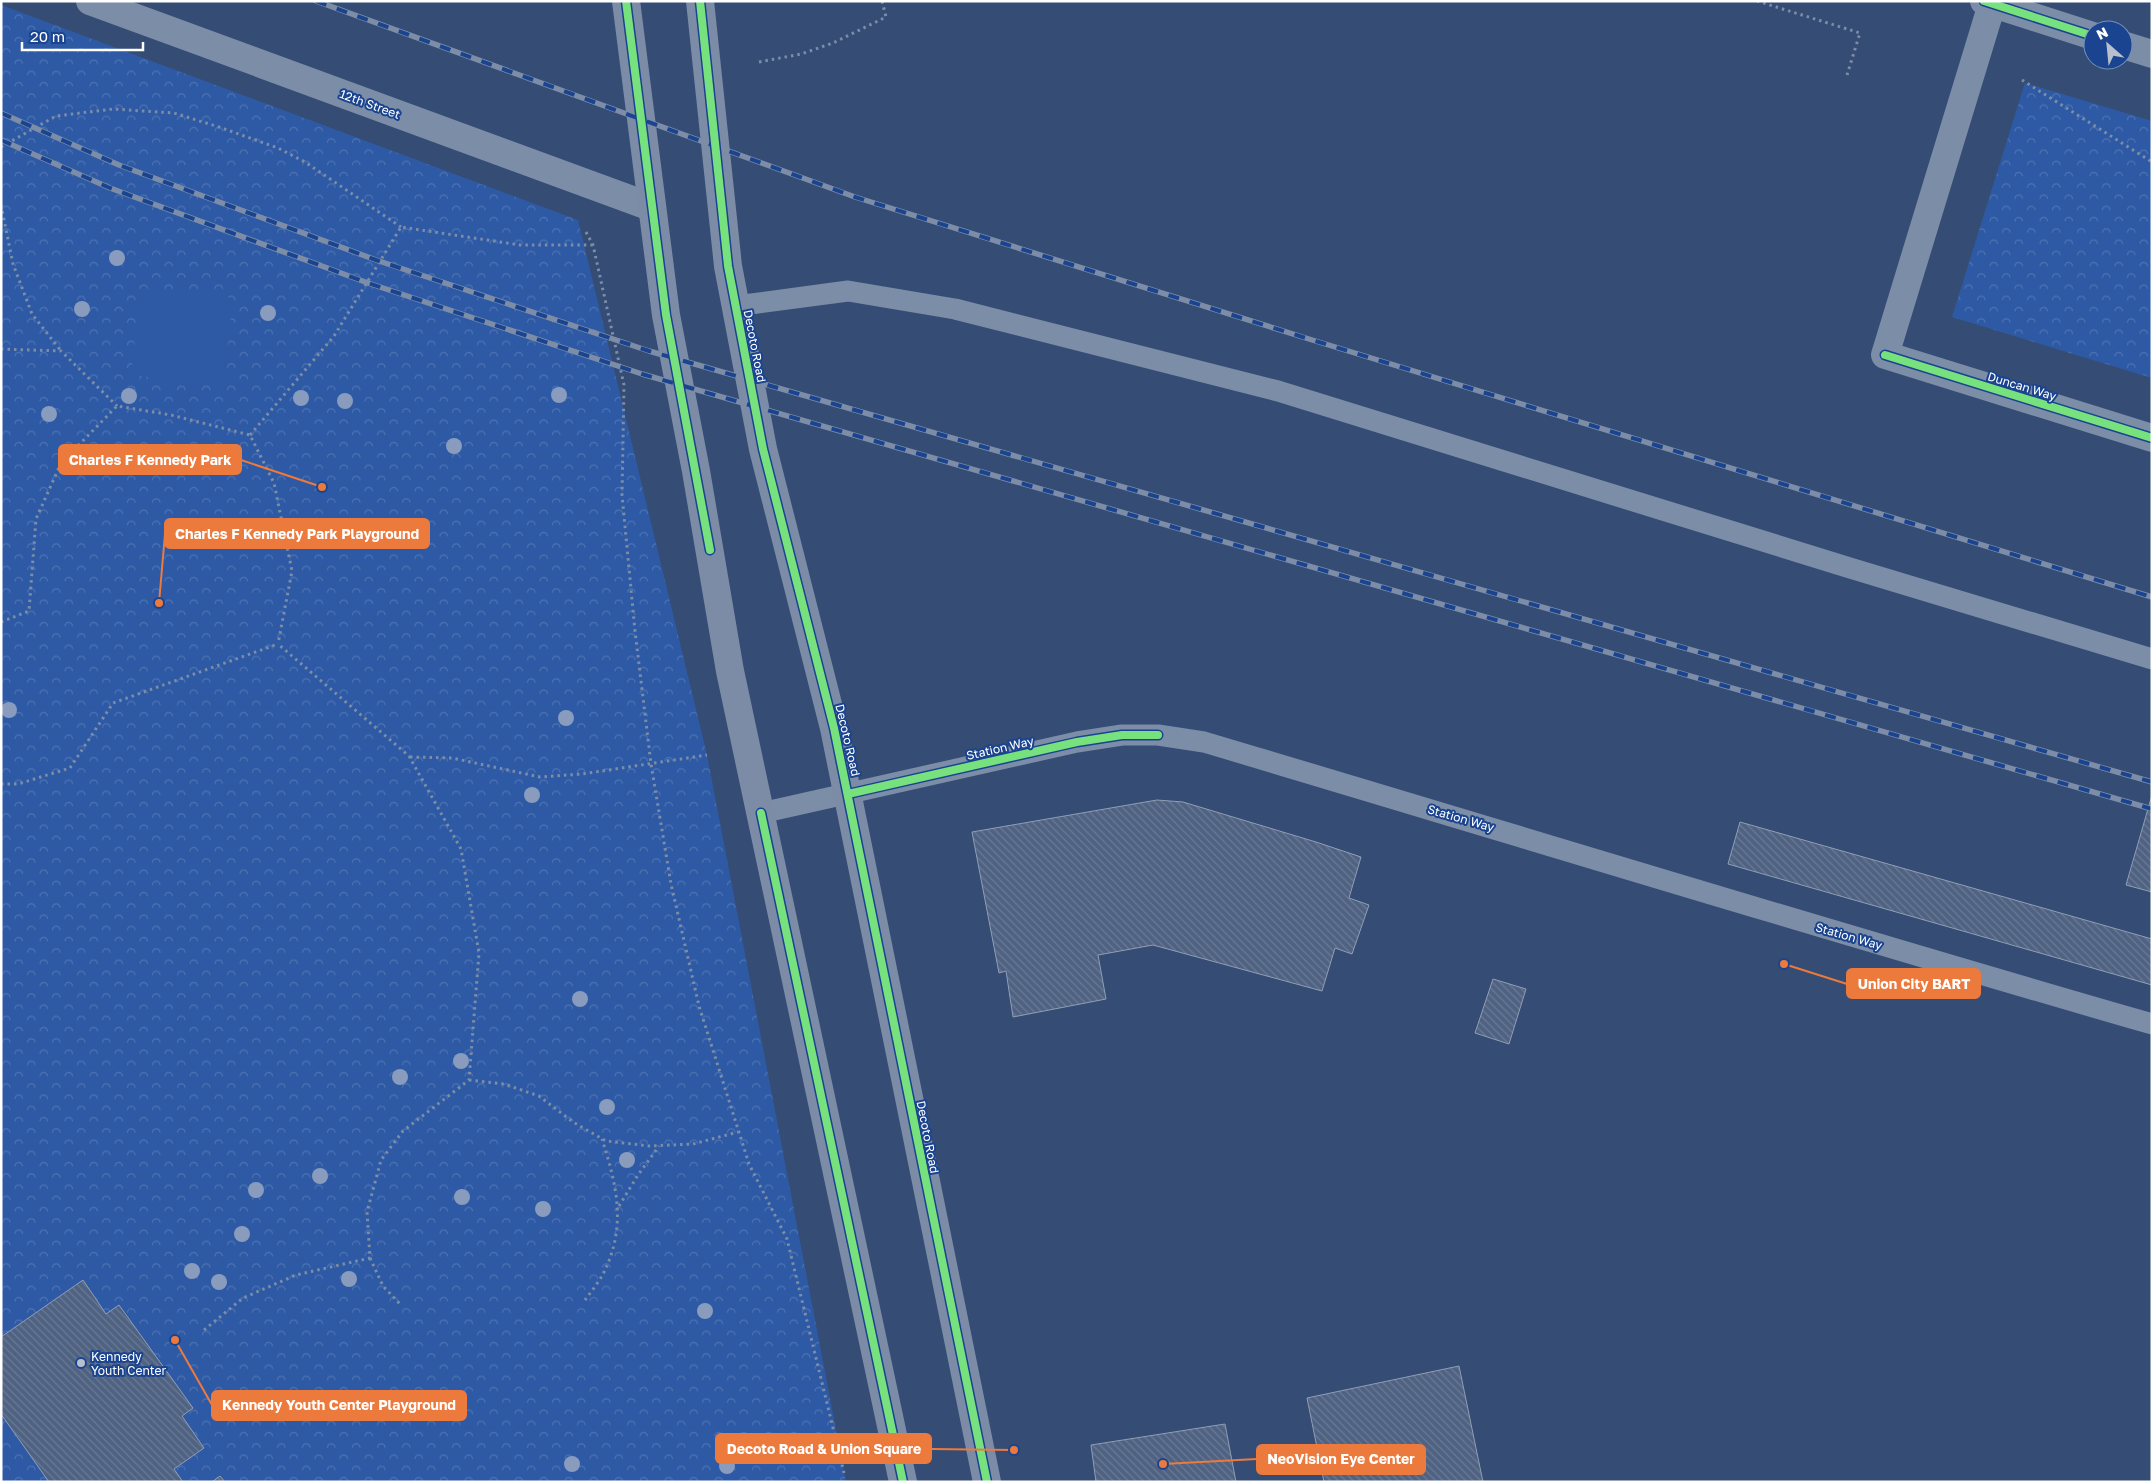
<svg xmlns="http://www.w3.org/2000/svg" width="2153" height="1483" font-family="'Golos Text',sans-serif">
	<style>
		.forest { fill: url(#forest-crowns) }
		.pitch { fill: #2e5aa5 }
		.building { fill: url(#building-back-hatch); stroke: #919eb5 }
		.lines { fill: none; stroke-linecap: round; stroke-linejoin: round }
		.path { stroke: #7c8da7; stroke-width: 3; stroke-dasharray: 2.5 4; stroke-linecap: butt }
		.service { stroke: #7c8da7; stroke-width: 21 }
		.minor { stroke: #7c8da7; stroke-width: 28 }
		.primary { stroke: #7c8ca7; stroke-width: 28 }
		.rail-casing { stroke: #7d8da7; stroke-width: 5.5 }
		.rail { stroke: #1a448f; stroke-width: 4; stroke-dasharray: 11; stroke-linecap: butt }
		.cycleway-casing { stroke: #1a448f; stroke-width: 11 }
		.cycleway { stroke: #77e17e; stroke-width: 8 }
		.tree { fill: #899cbe }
		.poi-dot { fill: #b8c0ce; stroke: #1a448f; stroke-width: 2 }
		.labels { text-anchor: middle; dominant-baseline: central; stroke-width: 4; stroke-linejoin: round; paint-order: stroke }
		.street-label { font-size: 12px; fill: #fff; stroke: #1a448f }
		.poi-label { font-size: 12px; fill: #fff; stroke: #1a448f; text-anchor: start }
		.leader { fill: none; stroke: #ed7a3d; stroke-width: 2 }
		.callout-dot { fill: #ed7a3d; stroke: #1a448f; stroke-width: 2 }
		.callout { fill: #ed7a3d; stroke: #ed7a3d; stroke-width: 2 }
		.callout-label { font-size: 14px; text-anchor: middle; font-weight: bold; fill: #fff }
	</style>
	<defs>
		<pattern id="forest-crowns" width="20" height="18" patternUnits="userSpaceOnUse" patternTransform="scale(1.25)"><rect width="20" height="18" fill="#2e5aa5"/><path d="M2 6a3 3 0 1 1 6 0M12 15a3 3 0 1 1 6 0" fill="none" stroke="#4d73b2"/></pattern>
		<pattern id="building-back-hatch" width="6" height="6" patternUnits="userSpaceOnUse" patternTransform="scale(1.25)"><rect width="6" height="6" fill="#4f6282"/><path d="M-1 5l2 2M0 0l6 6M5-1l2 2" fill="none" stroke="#697a95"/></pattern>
	</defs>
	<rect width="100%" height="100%" fill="#354c74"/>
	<path class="forest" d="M1 5 578 220 707 755 846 1482H1Z
		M2025 83 2152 121V378L1952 317Z"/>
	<path class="pitch" d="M141 288 233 298 223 385 131 375Z"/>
	<path class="building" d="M2152 795V892L2126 885Z
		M1157 800 1183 802 1316 842 1361 857 1349 898 1369 905 1352 954 1335 948 1322 991 1153 945 1098 955 1106 999 1013 1017 1006 971 999 973 972 832Z
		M1740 822 2152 939V985L1728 864Z
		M1493 979 1526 989 1509 1044 1475 1033Z
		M83 1280 106 1314 119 1305 193 1408 182 1416 204 1448 174 1469 183 1482H49L1 1414V1337Z
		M1459 1366 1483 1482H1324L1307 1398Z
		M1225 1424 1236 1482H1096L1091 1445Z
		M220 1476 225 1482H212Z"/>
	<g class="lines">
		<path class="path" d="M1757 1 1860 33 1847 75
			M759 62 801 54 833 43 886 17 882 1
			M2022 80 2152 162
			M1 147 56 116 113 109 174 113 219 127 278 148 305 162 401 227
			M1 205 13 264 32 314 61 351
			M586 232 593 245 624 385 622 495 635 631 651 764 671 884 699 1006 749 1164 787 1239 844 1473
			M1 349 61 351 117 406
			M250 435 334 336 401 227 520 245H593
			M1 622 29 611 36 519 61 463 117 406 171 415 250 435 274 483 292 571 278 644
			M410 757 452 758 540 777 582 774 707 755
			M1 784H18L70 768 113 703 278 644
			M469 1080 504 1084 539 1096 573 1122 606 1141 649 1146 693 1144 738 1132
			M619 1206 638 1175 659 1146
			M370 1258 383 1286 400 1304
			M585 1300C591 1292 598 1283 603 1274 627 1227 617 1186 602 1139
			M204 1330 243 1298 296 1275 370 1258 367 1212 381 1160 403 1131 469 1080 479 953 461 849 409 756 278 644"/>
		<path class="service" d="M736 306 848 291 955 309 1278 391 1850 568 2152 659
			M761 813 1077 742 1122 735H1158L1204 742C1520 836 1835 933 2152 1024"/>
		<path class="minor" d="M90 1 651 207
			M1984 1 2093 36
			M1993 1 1885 355 2152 438
			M2123 45 2152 54"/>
		<path class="primary" d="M626 1 666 315 696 471 730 671 903 1482
			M700 1 728 266 763 449 834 728 987 1482"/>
		<g class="rail-casing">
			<path id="rail" d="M316 1 855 197 1309 339 2152 597
				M1 113 119 165 376 260 649 351 2152 782
				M1 140 110 188 368 283 642 374 2152 809"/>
		</g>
		<use href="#rail" class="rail"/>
		<g class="cycleway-casing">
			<path id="cycleway" d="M626 1 666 315 710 550
				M700 1 728 266 763 449 834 728 987 1482
				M1984 1 2093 36
				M1885 355 2152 438
				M848 794 1077 742 1122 735H1158
				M761 813 903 1482"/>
		</g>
		<use href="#cycleway" class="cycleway"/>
	</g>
	<g class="tree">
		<circle cx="117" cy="258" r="8"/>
		<circle cx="82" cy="309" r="8"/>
		<circle cx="268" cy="313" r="8"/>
		<circle cx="559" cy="395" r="8"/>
		<circle cx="129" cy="396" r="8"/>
		<circle cx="301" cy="398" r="8"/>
		<circle cx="345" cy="401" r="8"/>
		<circle cx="49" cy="414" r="8"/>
		<circle cx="454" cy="446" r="8"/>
		<circle cx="9" cy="710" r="8"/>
		<circle cx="566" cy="718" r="8"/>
		<circle cx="532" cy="795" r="8"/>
		<circle cx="580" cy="999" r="8"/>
		<circle cx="461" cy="1061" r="8"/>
		<circle cx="400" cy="1077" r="8"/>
		<circle cx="607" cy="1107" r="8"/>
		<circle cx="627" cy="1160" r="8"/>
		<circle cx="320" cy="1176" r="8"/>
		<circle cx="256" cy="1190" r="8"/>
		<circle cx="462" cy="1197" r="8"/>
		<circle cx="543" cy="1209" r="8"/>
		<circle cx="242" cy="1234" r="8"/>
		<circle cx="192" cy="1271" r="8"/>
		<circle cx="349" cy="1279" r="8"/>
		<circle cx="219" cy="1282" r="8"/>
		<circle cx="705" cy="1311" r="8"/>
		<circle cx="572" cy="1464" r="8"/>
		<circle cx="727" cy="1466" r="8"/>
	</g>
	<circle class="poi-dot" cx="81" cy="1363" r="5"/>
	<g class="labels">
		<g class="street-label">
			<text transform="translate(370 104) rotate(20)">12th Street</text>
			<text transform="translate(755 346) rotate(79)">Decoto Road</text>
			<text transform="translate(2022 386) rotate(17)">Duncan Way</text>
			<text transform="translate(848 740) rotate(77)">Decoto Road</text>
			<text transform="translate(1000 748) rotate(-13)">Station Way</text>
			<text transform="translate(1461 818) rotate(16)">Station Way</text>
			<text transform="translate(1849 936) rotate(16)">Station Way</text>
			<text transform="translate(928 1137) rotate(79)">Decoto Road</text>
		</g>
		<g class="poi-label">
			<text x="91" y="1356">Kennedy<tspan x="91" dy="14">Youth Center</tspan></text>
		</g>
	</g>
	<path class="leader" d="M322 487L241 460M159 603L165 534M1784 964L1847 984M175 1340L212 1405M1014 1450L931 1449M1163 1464L1257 1459"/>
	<g class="callout-dot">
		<circle cx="322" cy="487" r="5"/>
		<circle cx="159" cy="603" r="5"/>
		<circle cx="1784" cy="964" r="5"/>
		<circle cx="175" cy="1340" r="5"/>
		<circle cx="1014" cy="1450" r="5"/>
		<circle cx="1163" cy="1464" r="5"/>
	</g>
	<g class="callout">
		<rect x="59" y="445" width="182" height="29" rx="5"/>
		<rect x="165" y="519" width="264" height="29" rx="5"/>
		<rect x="1847" y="969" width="133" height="29" rx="5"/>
		<rect x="212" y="1391" width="254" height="29" rx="5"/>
		<rect x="716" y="1434" width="215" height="29" rx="5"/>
		<rect x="1257" y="1445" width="168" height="29" rx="5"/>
	</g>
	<g class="callout-label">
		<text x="150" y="465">Charles F Kennedy Park</text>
		<text x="297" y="539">Charles F Kennedy Park Playground</text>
		<text x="1914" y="989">Union City BART</text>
		<text x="339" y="1410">Kennedy Youth Center Playground</text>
		<text x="824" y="1454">Decoto Road &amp; Union Square</text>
		<text x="1341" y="1464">NeoVision Eye Center</text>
	</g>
	<rect width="2153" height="1483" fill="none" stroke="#ffffff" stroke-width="5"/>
	<g transform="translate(2108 45) rotate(333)"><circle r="24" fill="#1a448f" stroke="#768fbc"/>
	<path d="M0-4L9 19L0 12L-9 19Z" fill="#b8c0ce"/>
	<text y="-8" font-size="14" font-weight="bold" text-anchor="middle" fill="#ffffff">N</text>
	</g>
	<path d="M22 42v8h121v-8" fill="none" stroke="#ffffff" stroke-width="2.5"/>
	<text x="30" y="42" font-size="15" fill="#ffffff" stroke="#1a448f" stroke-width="4" paint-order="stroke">20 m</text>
</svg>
